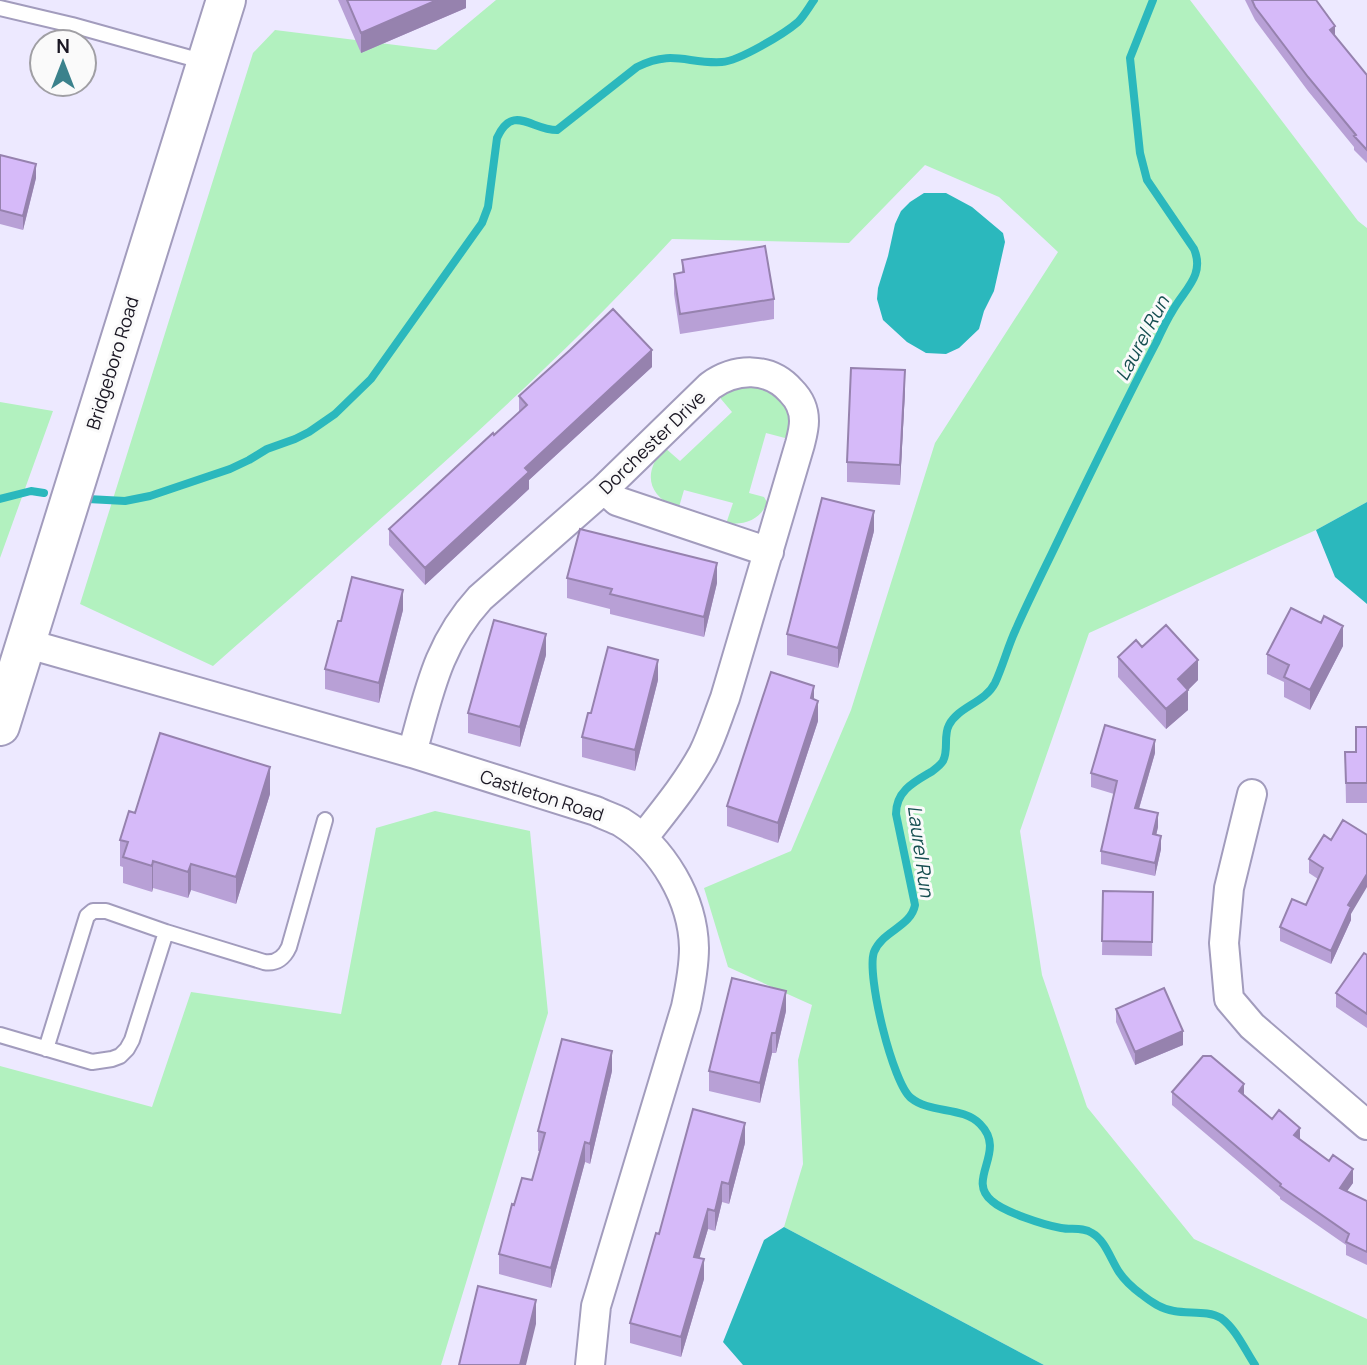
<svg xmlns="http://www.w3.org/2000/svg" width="1367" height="1365" font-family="Manrope,sans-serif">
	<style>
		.green { fill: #b2f1bf }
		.water { fill: #2bb8bd }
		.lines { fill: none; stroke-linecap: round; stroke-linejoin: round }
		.stream { stroke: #2bb8bd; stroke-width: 8 }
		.service-casing { stroke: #a29cbd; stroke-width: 18 }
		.minor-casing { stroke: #a29cbd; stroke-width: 32 }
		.primary-casing { stroke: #a29cbd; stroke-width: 42 }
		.service { stroke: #fff; stroke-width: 14 }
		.minor { stroke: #fff; stroke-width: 28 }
		.primary { stroke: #fff; stroke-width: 38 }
		.wall { fill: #b8a0d6 }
		.shaded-wall { fill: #9682ae }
		.building { fill: #d6baf9; stroke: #9682ae; stroke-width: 2 }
		.labels { text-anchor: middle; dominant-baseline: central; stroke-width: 6; stroke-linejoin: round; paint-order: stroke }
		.street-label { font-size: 18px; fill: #1a1723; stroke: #fafafa }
		.water-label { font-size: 19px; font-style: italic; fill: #154e50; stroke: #fafafa }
	</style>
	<rect width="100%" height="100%" fill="#ede9ff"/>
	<path class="green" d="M496 0H1190L1358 221 1367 228V502L1316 530 1089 633 1020 831 1042 975 1087 1107 1194 1239 1367 1319V1365H1044L784 1227 803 1164 798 1060 812 1005 728 967 704 888 791 851 851 710 935 443 1058 252 999 197 925 165 849 243 672 239C530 393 370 528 213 666L80 604 253 53 275 30 436 50Z
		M751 385C774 392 801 411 785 438L766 433 749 493 764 497 767 502C762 519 744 526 727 523V521L733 503 684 490 679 507 675 508C646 492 644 473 664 447L680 461 732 412 721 399V395L730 390Z
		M0 402 53 411 0 558Z
		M435 811 530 831 548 1013 441 1365H0V1066L152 1107 191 992 341 1014 376 828Z"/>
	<path class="water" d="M924 193H946L972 207 1003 233 1005 242 994 291 984 311 979 329 959 348 946 354 926 353 907 342 883 320 877 299 878 288 888 256 895 224 901 211 910 202Z
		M1367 502V604L1335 577 1316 530Z
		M784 1227 1044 1365H743L723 1342 764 1240Z"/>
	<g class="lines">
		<path class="stream" d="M1153 0 1130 58 1140 153 1147 180 1194 249C1205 275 1185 289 1173 310 1166 321 1161 332 1156 343 1124 404 1094 466 1064 528 1048 562 1031 595 1016 629 1008 646 1003 666 995 683 985 703 959 706 949 725 943 736 949 750 943 761 940 766 935 769 931 772 914 782 896 791 896 814L915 905C911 927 882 931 874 952 866 975 893 1084 911 1098 931 1114 962 1106 980 1124 1008 1152 965 1179 992 1201 1004 1212 1044 1225 1061 1228 1071 1230 1083 1227 1092 1233 1105 1240 1111 1260 1119 1272 1125 1281 1133 1288 1141 1294 1151 1302 1161 1309 1174 1311 1188 1314 1208 1310 1221 1318 1236 1329 1245 1350 1255 1365
			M0 499 31 491 44 493
			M88 499 125 501 150 496 230 469 249 460 267 449 295 439 309 432 335 414 371 379 482 223 488 207 497 138C513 103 531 130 557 130L637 67C673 49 687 64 722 62 739 61 784 34 798 22 804 16 809 7 814 0"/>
		<g class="service-casing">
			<path id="service" d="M0 8 72 25 205 62
				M0 1035 92 1062 112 1059 120 1056 127 1049 132 1040 166 932
				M46 1049 87 916 93 911H106L166 932 264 962C276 964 284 958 289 947L325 820"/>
		</g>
		<g class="minor-casing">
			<path id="minor" d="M604 489 617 501 769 552
				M25 643 412 753 596 811C604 815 613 818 621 822 663 848 693 899 694 948 694 968 690 988 686 1007L596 1306 590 1365
				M412 753C429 693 437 645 480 598L604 489 710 386C735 368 769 366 791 391 799 399 804 410 804 421 804 429 802 436 800 444L725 698C718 716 712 736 703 754 686 785 664 811 643 838
				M1252 794 1229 888 1224 943 1229 999 1252 1026 1367 1125"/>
		</g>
		<g class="primary-casing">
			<path id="primary" d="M0 726 226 0"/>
		</g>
		<use href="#service" class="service"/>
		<use href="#minor" class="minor"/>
		<use href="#primary" class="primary"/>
	</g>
	<path class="wall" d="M338 0H466V8L361 53Z
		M1245 0H1316L1335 37 1367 75V163L1354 150V147L1308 91 1255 20Z
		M0 155 36 178 23 230 0 224Z
		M682 260 774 299V319L680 334 674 294V274L682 273Z
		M652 367 529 480V489L425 585 389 545V529L519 413V396Z
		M905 391 900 485 847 482V462Z
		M874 531 838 668 787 655V634Z
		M567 578 717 583 704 637 610 614V609L567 598Z
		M403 610 379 703 325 689V669L341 621Z
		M1343 646 1310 710 1284 697V682L1267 674V654Z
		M1142 647 1198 680 1188 690V710L1166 729 1118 677V657Z
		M546 655 520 747 468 733V713Z
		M658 680 635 771 582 757V737Z
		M814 699 818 721 778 843 727 826V806Z
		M1367 727V803H1346L1345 752H1356Z
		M1155 753 1139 809 1158 827 1156 835 1161 849 1155 876 1101 864V851L1114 794 1091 787V773Z
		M270 794 236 904 191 890 188 898 153 888 152 892 123 883V867L120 866V840L135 813Z
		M1324 835 1351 914V920L1331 964 1280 941V927L1306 905 1318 879 1309 873V859Z
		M1103 891 1153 892 1152 956 1102 955Z
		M1367 955V1028L1336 1007V993Z
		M1116 1009 1183 1045 1135 1065 1116 1022Z
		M786 1011 776 1053H772L760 1103 709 1091V1071Z
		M612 1071 590 1164 585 1162 551 1288 499 1274V1254L514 1205 532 1180 540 1151H538V1131Z
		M1172 1092 1244 1096 1272 1119 1300 1139 1353 1183 1347 1191 1367 1201V1265L1346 1255V1245L1280 1199V1197L1172 1105Z
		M745 1143 729 1204 722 1202 715 1231 708 1229 699 1258 704 1279 681 1357 630 1343V1323L659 1234Z"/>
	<path class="shaded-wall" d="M437 0H466V8L361 53V33Z
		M1335 26V40L1330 30Z
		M36 164V178L23 230V216Z
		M652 350V367L529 480V489L425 585V568L525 468Z
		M905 370V391L900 485V465Z
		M874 511V531L838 668V648Z
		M717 563V583L704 637V617Z
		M403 590V610L379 703V683Z
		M1343 626V646L1310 710V690Z
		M546 634V655L520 747V727Z
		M658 660V680L635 771V750Z
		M1198 660V680L1188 690V710L1166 729V709L1178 679Z
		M814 686V706L811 698Z
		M818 701V721L778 843V823Z
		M1155 740V753L1135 822V808Z
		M270 767V794L236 904V877Z
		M1158 813V827L1153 848V834Z
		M1161 836V849L1155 876V863Z
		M153 861V888L152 892V866Z
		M191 864V890L188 898V872Z
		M1367 874V887L1351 914V920L1331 964V951L1348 905Z
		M786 991V1011L776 1053V1033Z
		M1183 1031V1045L1135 1065V1052Z
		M772 1033V1053L760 1103V1083Z
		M612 1051V1071L590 1164V1144Z
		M1244 1084V1097L1239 1091Z
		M745 1123V1143L729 1204V1184Z
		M1300 1128V1141L1294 1135Z
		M585 1142V1162L551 1288V1268Z
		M1353 1169V1183L1340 1201V1188Z
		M722 1182V1202L715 1231V1211Z
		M708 1209V1229L694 1277V1257Z
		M704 1259V1279L681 1357V1337Z
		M536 1300V1324L526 1365H520Z"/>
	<path class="building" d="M347 0H437L361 33Z
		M1252 0H1316L1335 26 1330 30 1367 75V150L1354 136 1356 135 1308 77 1255 7Z
		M0 155 36 164 23 216 0 210Z
		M765 246 774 299 680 314 674 274 684 272 682 260Z
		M613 309 652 350 525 468 529 472 425 568 389 529 493 433 494 435 527 405 519 396 570 350Z
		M851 368 905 370 900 465 847 462Z
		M822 498 874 511 838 648 787 634Z
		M580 529 717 563 704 617 610 594 612 589 567 578Z
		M352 577 403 590 379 683 325 669 338 621H341Z
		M1291 608 1321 623 1324 616 1343 626 1310 690 1284 677 1289 665 1267 654Z
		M494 620 546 634 520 727 468 713Z
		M1166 625 1198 660 1178 679 1188 690 1166 709 1118 657 1136 640 1142 647Z
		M608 647 658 660 635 750 582 737 588 713H591Z
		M771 672 814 686 811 698 818 701 778 823 727 806Z
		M1105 725 1155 740 1135 808 1158 813 1153 834 1161 836 1155 863 1101 851 1117 781 1091 773Z
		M1356 727H1367V783H1346L1345 752H1356Z
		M160 733 270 767 236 877 191 864 188 872 153 861 152 866 123 857 128 842 120 840 129 811 135 813Z
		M1343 820 1367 835V874L1348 905 1351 907 1331 951 1280 927 1292 899 1306 905 1323 868 1309 859 1324 835 1331 840Z
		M1103 891 1153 892 1152 942 1102 941Z
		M1364 953 1367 955V1014L1336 993Z
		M732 978 786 991 776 1033H772L760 1083 709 1071Z
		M1164 988 1183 1031 1135 1052 1116 1009Z
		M562 1039 612 1051 590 1144 585 1142 551 1268 499 1254 512 1204 514 1205 522 1178 532 1180 545 1133 538 1131Z
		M1203 1056H1211L1244 1084 1239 1091 1272 1119 1279 1110 1300 1128 1294 1135 1329 1161 1333 1155 1353 1169 1340 1188 1367 1201V1252L1346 1242 1349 1234 1280 1186 1281 1184 1172 1092Z
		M693 1109 745 1123 729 1184 722 1182 715 1211 708 1209 694 1257 704 1259 681 1337 630 1323 656 1233 659 1234Z
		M478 1286 536 1300 520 1365H459Z"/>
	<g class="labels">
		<g class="street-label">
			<text transform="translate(112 363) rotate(-73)">Bridgeboro Road</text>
			<text transform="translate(652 442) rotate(-44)">Dorchester Drive</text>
			<text transform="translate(542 795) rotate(18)">Castleton Road</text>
		</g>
		<g class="water-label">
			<text transform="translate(1142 338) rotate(-62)">Laurel Run</text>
			<text transform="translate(921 851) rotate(82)">Laurel Run</text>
		</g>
	</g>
	<g transform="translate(63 63)"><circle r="33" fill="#fafafa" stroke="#a09fa4" stroke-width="2"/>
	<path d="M0-5L12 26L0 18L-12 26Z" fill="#3b828c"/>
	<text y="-10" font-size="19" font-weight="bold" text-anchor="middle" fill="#1a1723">N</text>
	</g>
</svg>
